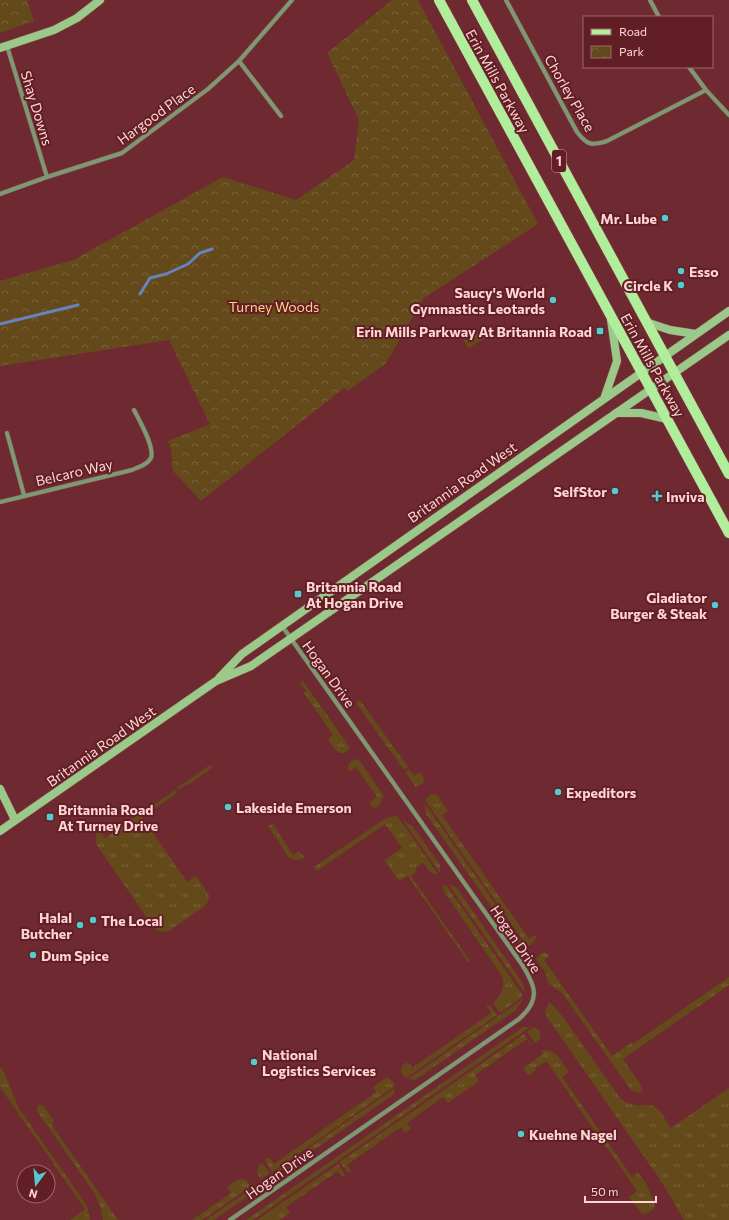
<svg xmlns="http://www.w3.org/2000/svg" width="729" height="1220" font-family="Commissioner,sans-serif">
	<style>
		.grass { fill: url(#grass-tufts) }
		.park { fill: url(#park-crowns) }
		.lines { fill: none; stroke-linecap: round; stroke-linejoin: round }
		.stream { stroke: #6683be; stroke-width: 3 }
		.street-casing { stroke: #88494e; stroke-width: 5 }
		.secondary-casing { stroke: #88494e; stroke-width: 9 }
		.primary-casing { stroke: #88494e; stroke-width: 11 }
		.street { stroke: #7c9972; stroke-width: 4 }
		.secondary { stroke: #9ac98a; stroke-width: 8 }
		.primary { stroke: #b1ee9c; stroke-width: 10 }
		.poi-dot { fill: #52ccd0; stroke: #611f25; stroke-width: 1.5 }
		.labels { text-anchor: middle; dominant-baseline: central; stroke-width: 4; stroke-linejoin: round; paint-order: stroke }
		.shield { fill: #611f25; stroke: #d09ea0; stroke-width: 1 }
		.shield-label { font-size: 13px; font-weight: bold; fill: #ffd4d4 }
		.street-label { font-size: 14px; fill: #ffd4d4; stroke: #611f25 }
		.poi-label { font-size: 14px; font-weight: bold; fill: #ffd4d4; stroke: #611f25; text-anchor: start }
		.park-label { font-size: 14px; fill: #ffd086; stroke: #611f25 }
	</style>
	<defs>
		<pattern id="grass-tufts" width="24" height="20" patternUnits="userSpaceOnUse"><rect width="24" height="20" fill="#64491b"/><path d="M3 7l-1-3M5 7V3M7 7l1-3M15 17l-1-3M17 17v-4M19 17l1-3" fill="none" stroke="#7b623b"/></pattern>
		<pattern id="park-crowns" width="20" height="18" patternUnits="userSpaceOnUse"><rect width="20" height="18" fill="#64491b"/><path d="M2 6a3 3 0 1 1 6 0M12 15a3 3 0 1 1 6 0" fill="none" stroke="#7b623b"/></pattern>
	</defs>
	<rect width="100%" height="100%" fill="#6e2a30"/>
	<path class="grass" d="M303 681 350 748C340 761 333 747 328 739L333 735 304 693 306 691 300 683Z
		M360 700 408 767 404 770 356 703Z
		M358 759 384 796 379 805 374 809 369 803 377 797 356 767 350 771 348 769C348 762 352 760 358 759Z
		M210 765 212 768 188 785 187 784 178 790 177 788Z
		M409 769 414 776 420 772 424 779 423 783 416 787 405 772Z
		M175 790 177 793 147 814 145 811Z
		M432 794 437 795 448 811 442 815 529 939 535 935 536 937C535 942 532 944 527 946L425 800Z
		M425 804 524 945 515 940 426 814Z
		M143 812 145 815 142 817 187 882 196 876 207 892 209 896 207 903 204 907 167 932 158 931 154 928 96 844V834L100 831 105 838Z
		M396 816 398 817 438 874C430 876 428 868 423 863L415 868 417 871 411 876 470 961 468 962 408 876 399 881 385 860 402 848 385 824 317 871 314 867 383 820 390 817Z
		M402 819 414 828 440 865V873Z
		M273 824 293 855 299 851 305 858 296 860 289 858 268 826Z
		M446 885 522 994 521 998 500 1013 494 1004V1002C502 995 505 986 502 976L443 890V887Z
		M449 885 456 887 522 982 524 986 525 993Z
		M542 953H547L549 956 544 960 612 1056 632 1042 633 1044 729 977V985L623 1059 642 1087V1091L638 1093 630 1089 628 1086 563 994 549 984 545 972 536 959Z
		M523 999 516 1010 418 1078 415 1080 408 1079Z
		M549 1002 551 1003 563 1017 620 1098C627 1104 634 1106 644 1105 647 1105 650 1105 653 1106 661 1109 666 1122 671 1128L729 1088V1220H684L663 1184 547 1017 545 1012Z
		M489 1005 491 1007 497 1015 406 1078 401 1072 402 1066 408 1062 412 1068 491 1013 487 1006Z
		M523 1027H530L253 1220H246Z
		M534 1027 539 1030 541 1035 539 1040 535 1043 527 1032Z
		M524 1034 532 1045H531L527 1039 475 1075 479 1081 448 1103 443 1097 407 1123 411 1129 405 1133 401 1127 347 1165 351 1171 348 1173 340 1162Z
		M544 1050C557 1049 562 1063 569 1072L562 1077 632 1177 638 1172 647 1185 655 1205 654 1209 648 1213 642 1214 629 1197 637 1191 554 1072 547 1061 535 1068 536 1070 528 1076 523 1068 543 1054 542 1051Z
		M0 1066 6 1076 18 1107 83 1200 87 1207 90 1220H70L85 1209 0 1087Z
		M388 1078 393 1081 395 1086 272 1172 265 1160 269 1157 274 1164 376 1092 373 1087 384 1079Z
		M395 1088 393 1095 271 1180 267 1181 263 1180Z
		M39 1105H42L44 1107 54 1121 51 1124 118 1220H103L101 1208 95 1194 37 1111V1109Z
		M261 1163 263 1164 270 1173 261 1179C256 1174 256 1169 261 1163Z
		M338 1164 345 1175 342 1177 338 1171 286 1207 290 1213 280 1220H257Z
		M240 1179C245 1179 249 1181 250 1187L202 1220H192L231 1193 227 1187 234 1182Z
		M251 1189 249 1194 247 1197 214 1220H206Z"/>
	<path class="park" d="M0 0H27L34 21 0 33Z
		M392 0H418L538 224 424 298 386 363 348 391 344 388 201 501 173 471 171 450 168 441 210 424 169 340 0 366V281L73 260 223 177 296 200 354 160 359 120 327 53Z
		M479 331 484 334 485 337 483 339 469 348 463 340Z"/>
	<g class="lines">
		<path class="stream" d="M140 294 150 278 166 274 188 264 200 253 212 249
			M0 324 78 305"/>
		<g class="street-casing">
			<path id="street" d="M506 0 577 132C587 145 591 146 607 141L706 90
				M650 0 659 17
				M7 46 47 177
				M239 61 281 116
				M689 67 706 90 729 115
				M0 194 47 177 122 153 208 89 239 61 292 0
				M7 433 24 495
				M0 502 132 470C139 467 147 465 151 458 155 447 139 420 134 410
				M230 1220 519 1019C542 999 535 985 521 963L282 626"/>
		</g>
		<g class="secondary-casing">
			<path id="secondary" d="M0 48 54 30 77 18 100 0
				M646 322 670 330 696 334
				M604 399 617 361 611 320
				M616 413H641L667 419
				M219 678 242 654 729 311
				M0 789 15 820
				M0 831 216 681 251 666 729 335"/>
		</g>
		<g class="primary-casing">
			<path id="primary" d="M439 0 729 533
				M472 0 729 474"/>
		</g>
		<use href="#street" class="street"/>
		<use href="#secondary" class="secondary"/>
		<use href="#primary" class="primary"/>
	</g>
	<g class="poi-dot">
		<circle cx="665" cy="218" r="4"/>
		<circle cx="681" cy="271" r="4"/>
		<circle cx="681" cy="285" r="4"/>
		<circle cx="553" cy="300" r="4"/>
		<rect x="596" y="327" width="8" height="8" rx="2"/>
		<circle cx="615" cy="491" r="4"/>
		<path d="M655 490h4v4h4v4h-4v4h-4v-4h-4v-4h4z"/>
		<rect x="294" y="590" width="8" height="8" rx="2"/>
		<circle cx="715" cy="605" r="4"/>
		<circle cx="558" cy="792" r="4"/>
		<circle cx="228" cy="807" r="4"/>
		<rect x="46" y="813" width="8" height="8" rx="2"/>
		<circle cx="93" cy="920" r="4"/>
		<circle cx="80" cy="925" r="4"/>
		<circle cx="33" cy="955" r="4"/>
		<circle cx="254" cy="1062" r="4"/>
		<circle cx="521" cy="1134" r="4"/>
	</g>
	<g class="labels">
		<rect class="shield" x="552" y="150" width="14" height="22" rx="3"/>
		<g class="shield-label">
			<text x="559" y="161">1</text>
		</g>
		<g class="street-label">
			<text transform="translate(498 81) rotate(61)">Erin Mills Parkway</text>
			<text transform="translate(570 93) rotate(60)">Chorley Place</text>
			<text transform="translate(37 108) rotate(73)">Shay Downs</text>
			<text transform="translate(156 114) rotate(-36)">Hargood Place</text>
			<text transform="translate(653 365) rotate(61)">Erin Mills Parkway</text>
			<text transform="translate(74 472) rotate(-13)">Belcaro Way</text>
			<text transform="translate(462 482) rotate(-35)">Britannia Road West</text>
			<text transform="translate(329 674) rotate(54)">Hogan Drive</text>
			<text transform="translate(101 746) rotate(-35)">Britannia Road West</text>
			<text transform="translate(516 939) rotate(56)">Hogan Drive</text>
			<text transform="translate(279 1173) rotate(-35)">Hogan Drive</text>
		</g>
		<g class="poi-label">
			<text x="657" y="218" text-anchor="end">Mr. Lube</text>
			<text x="689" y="271">Esso</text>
			<text x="673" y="285" text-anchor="end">Circle K</text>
			<text x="545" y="292" text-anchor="end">Saucy's World<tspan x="545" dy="16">Gymnastics Leotards</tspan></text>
			<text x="592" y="331" text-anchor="end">Erin Mills Parkway At Britannia Road</text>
			<text x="607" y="491" text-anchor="end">SelfStor</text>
			<text x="666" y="496">Inviva</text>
			<text x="306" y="586">Britannia Road<tspan x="306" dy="16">At Hogan Drive</tspan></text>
			<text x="707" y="597" text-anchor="end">Gladiator<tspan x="707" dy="16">Burger &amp; Steak</tspan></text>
			<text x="566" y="792">Expeditors</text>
			<text x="236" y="807">Lakeside Emerson</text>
			<text x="58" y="809">Britannia Road<tspan x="58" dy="16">At Turney Drive</tspan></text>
			<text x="72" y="917" text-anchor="end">Halal<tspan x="72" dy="16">Butcher</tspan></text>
			<text x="101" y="920">The Local</text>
			<text x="41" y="955">Dum Spice</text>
			<text x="262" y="1054">National<tspan x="262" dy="16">Logistics Services</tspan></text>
			<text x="529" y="1134">Kuehne Nagel</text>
		</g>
		<g class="park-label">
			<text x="274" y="306">Turney Woods</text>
		</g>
	</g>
	<rect x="583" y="16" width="130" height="52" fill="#611f25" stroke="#a0676b"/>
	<rect x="591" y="29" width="20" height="6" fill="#b1ee9c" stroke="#a0676b"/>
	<text x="619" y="36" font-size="12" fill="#ffd4d4">Road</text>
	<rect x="591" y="46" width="20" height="12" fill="url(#park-crowns)" stroke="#a0676b"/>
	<text x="619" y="56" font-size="12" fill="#ffd4d4">Park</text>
	<g transform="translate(36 1184) rotate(196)"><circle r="19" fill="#611f25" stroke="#a0676b"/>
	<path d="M0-3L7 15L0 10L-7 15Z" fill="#52ccd0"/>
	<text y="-6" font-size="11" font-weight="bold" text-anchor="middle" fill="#ffd4d4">N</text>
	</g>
	<path d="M585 1196v6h71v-6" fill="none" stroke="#ffd4d4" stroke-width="2"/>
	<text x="591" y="1196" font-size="12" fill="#ffd4d4" stroke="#611f25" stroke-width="3" paint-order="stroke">50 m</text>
</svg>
